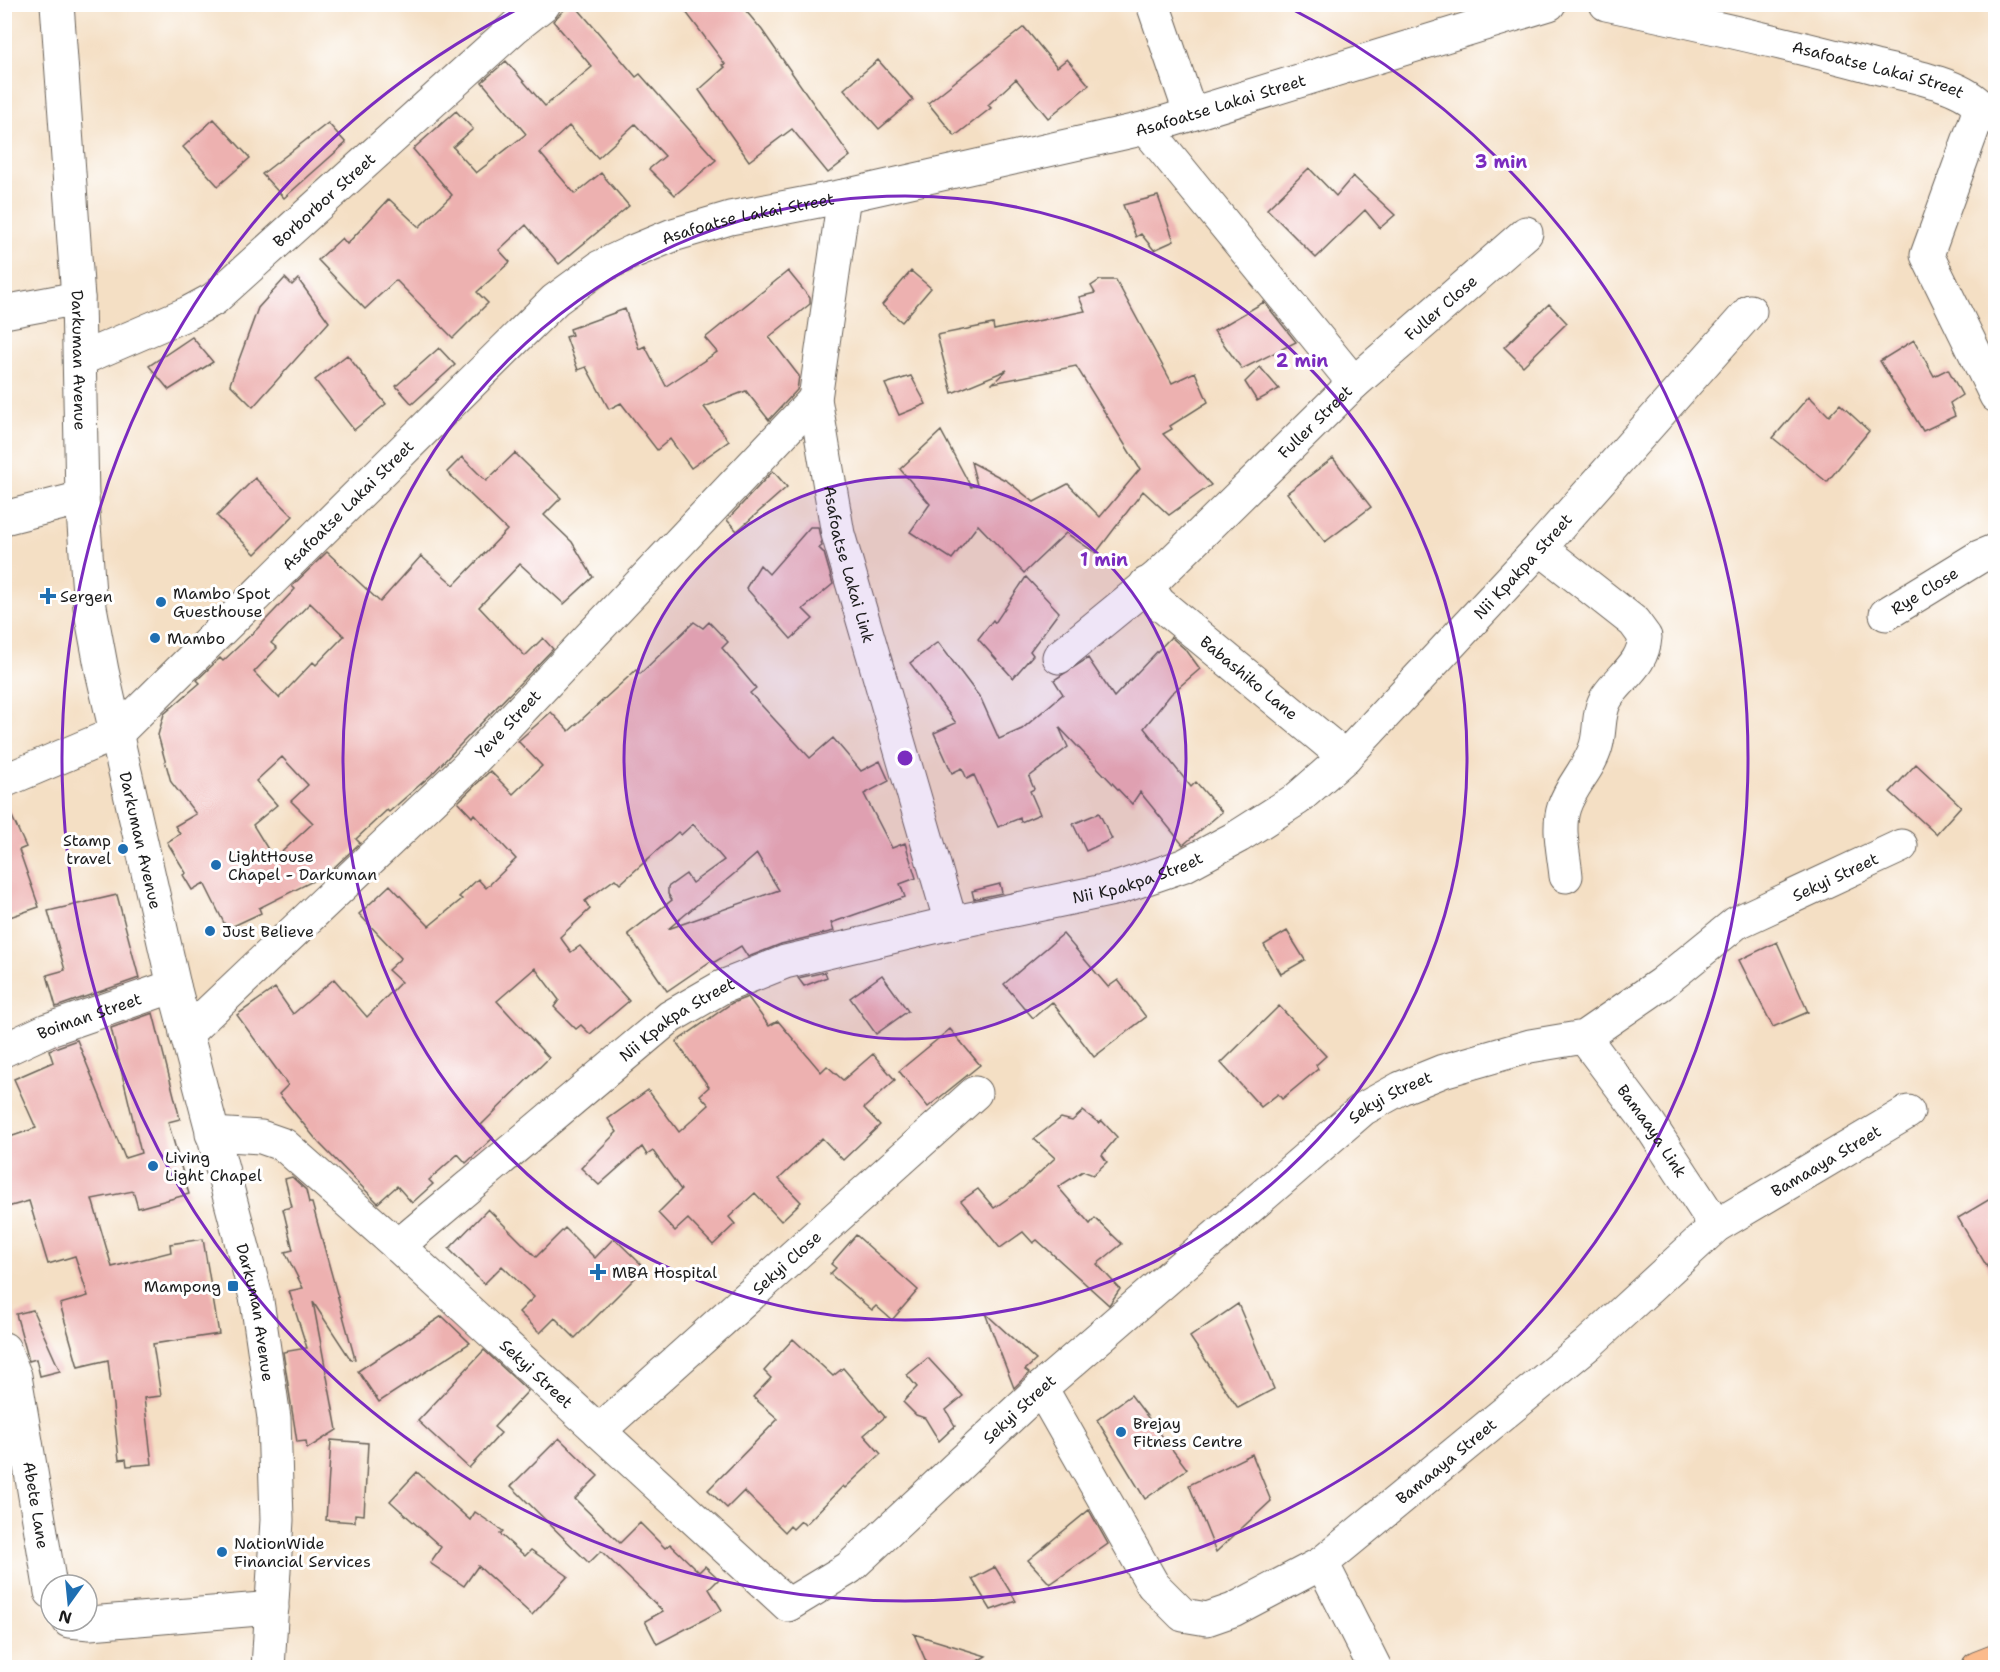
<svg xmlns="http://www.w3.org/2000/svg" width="2000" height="1672" font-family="'Shantell Sans',sans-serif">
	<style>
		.building { fill: #edb1b0; fill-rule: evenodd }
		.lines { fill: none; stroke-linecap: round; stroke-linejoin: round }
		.minor-casing { stroke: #686057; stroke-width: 35 }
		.highway-casing { stroke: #686057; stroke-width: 35 }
		.minor { stroke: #fff; stroke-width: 33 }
		.highway { stroke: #fbbb8c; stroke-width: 33 }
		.ring { fill: none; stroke: #7b2cbf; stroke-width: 3 }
		.poi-dot { fill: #1f6fb2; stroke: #fff; stroke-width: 2 }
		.labels { text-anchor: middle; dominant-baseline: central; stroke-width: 6; stroke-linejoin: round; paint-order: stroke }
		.street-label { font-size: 16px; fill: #1c1c1c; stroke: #fff }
		.poi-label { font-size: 16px; fill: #1c1c1c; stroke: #fff; text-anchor: start }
		.centre { fill: #7b2cbf; stroke: #fff; stroke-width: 3 }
		.ring-label { font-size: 18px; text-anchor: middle; font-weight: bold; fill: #7b2cbf; stroke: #fff; stroke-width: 6; stroke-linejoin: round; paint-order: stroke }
	</style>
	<rect width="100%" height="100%" fill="#fff"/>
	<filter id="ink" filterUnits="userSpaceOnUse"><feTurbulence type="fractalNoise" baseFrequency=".0167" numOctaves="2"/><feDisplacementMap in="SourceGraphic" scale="12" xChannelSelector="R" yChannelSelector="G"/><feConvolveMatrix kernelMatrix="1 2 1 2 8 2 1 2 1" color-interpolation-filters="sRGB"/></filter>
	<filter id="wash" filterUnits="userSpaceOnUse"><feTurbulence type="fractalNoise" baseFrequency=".008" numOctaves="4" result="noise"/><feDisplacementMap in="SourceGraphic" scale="24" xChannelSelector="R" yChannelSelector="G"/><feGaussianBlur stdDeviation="1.35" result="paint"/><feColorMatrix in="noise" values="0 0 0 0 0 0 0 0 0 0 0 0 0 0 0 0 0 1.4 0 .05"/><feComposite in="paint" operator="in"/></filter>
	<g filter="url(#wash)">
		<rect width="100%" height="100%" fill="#f4dfc4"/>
		<g id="blocks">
			<path class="building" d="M570 4H574L636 77 640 74 716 160 675 195 649 169 665 156 635 124 598 158 569 126 540 153 575 194 601 173 629 206 559 264 526 225 499 250 510 262 477 292 488 303 453 338 396 280 365 309 318 260 342 238 347 244 389 199 419 227 452 195 413 149 456 111 473 129 453 147 476 173 526 134 482 82 506 61 545 106 592 67 553 21Z
				M680 4H740L762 30 850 156 828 173 792 129 749 161 699 90 725 67 722 65 725 64Z
				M1024 27 1057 67 1067 59 1089 85 1048 118 1016 79 988 105 991 108 955 136 928 103Z
				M878 60 913 100 879 129 844 89Z
				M214 119 250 158 218 186 183 147Z
				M328 123 346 143 284 198 262 174Z
				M1309 168 1336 196 1353 176 1395 215 1380 228 1365 210 1316 258 1267 209Z
				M1158 196 1174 241 1154 250 1141 234 1136 237 1123 205Z
				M788 271 810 298V304L769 337 799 376 797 390 769 420 746 391 704 407 729 441 691 468 670 439 657 450 621 403 609 409 586 367 578 370 566 337 572 335 570 329 625 309 639 349 645 346 666 386 717 352 705 338Z
				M911 271 931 288 902 322 882 305Z
				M285 278 292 285 298 279 329 322 253 407 230 384 258 308Z
				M1100 280H1116L1172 383 1195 372 1208 402 1170 426 1172 429 1163 434 1211 485 1169 515 1143 491 1096 553 1066 533 1024 573 978 525 952 559 910 532 930 504 900 469 941 431 971 487 977 485 971 462 1007 481 1034 502 1068 484 1100 517 1140 469 1076 366 993 383 1007 370 952 393 937 335 993 324 994 330 1085 311 1079 297 1095 293 1091 286Z
				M1264 302 1296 342 1242 369 1214 331Z
				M1549 304 1567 323 1523 366 1504 347Z
				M192 337 213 362 169 390 149 366Z
				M1914 340 1934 376 1948 369 1962 395 1950 403 1955 416 1923 431 1880 361Z
				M439 348 455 365 412 404 396 386Z
				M347 355 386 404 354 430 315 380Z
				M1260 367 1279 389 1257 401 1245 382Z
				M911 376 926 404 899 415 885 384Z
				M1809 396 1829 416 1840 404 1869 431 1827 482 1773 438Z
				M515 453 561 498 544 515 572 542 593 577 564 604 520 564 479 607 525 656 543 638 553 649 431 775 389 812 387 810 356 839 360 843 327 874 259 908 261 913 227 929 204 883 192 890 183 875 186 873 167 842 180 834 175 826 196 814 171 782 158 735 164 714 200 683 197 680 220 658 223 661 257 629 295 589 292 586 327 552 380 602 421 556 454 585 507 530 447 472 462 457 486 481ZM310 603 344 636 316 665 313 662 279 698 254 672 277 648 271 643ZM282 757 308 785 291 801 313 823 274 859 253 825 277 805 256 781Z
				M1333 458 1371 507 1325 542 1287 493Z
				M773 471 787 487 737 531 727 520Z
				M255 478 293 516 255 554 217 516Z
				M810 527H818L822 546 819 548 824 553 833 584 803 609 813 619 791 639 746 588 760 565 769 574Z
				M1026 577 1059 612 1030 651 1033 655 1013 678 978 639 993 620 995 623Z
				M694 622 703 628 709 622 728 642 722 648 756 688 750 693 810 758 833 738 861 771 880 761 889 781 864 794 892 848 905 843 916 878 900 884 905 897 831 923 834 931 781 944 748 957 741 946 713 963 711 961 667 991 628 934 672 900 668 894V887L686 874 692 883 724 860 693 824 681 835 678 832 620 884 615 879 585 901 590 909 560 937 571 952 580 946 629 1001 590 1034 581 1025 576 1029 554 1007 559 1000 535 968 497 1001 549 1058 481 1125 493 1138 466 1163 458 1154 429 1180 433 1184 412 1203 397 1186 378 1203 319 1143 279 1094 288 1085 237 1015 275 988 293 1014 334 979 367 1017 401 982 388 970 401 958 359 914 390 885 429 926 462 899 459 897 478 879 486 888 516 859 474 814 472 817 458 802 490 771 513 794 542 766 518 741 551 712 569 731 636 670 640 674ZM757 854 779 890 668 929 735 873Z
				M1171 637 1187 651 1200 669 1171 694 1144 728 1191 787 1196 782 1222 812 1183 845 1140 792 1132 804 1059 727 1068 747 1029 777 1034 789 1030 791 1040 814 1021 822 1020 818 998 827 974 775 967 779 962 768 952 773 934 733 956 723 910 663 938 642 981 699 999 739 1022 729 1063 694 1054 680 1088 658 1114 697Z
				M1916 764 1961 806 1936 834 1890 792Z
				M4 799 26 847 19 850 39 907 4 919Z
				M1099 813 1112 839 1086 851 1073 824Z
				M1000 884 1002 893 974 899 972 891Z
				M117 895 139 978 56 1007 47 975 65 970 48 911Z
				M1287 931 1305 960 1281 974 1264 945Z
				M1063 934 1108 987 1118 980 1146 1017 1094 1057 1052 1002 1033 1018 1004 984Z
				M1777 942 1808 1012 1773 1027 1739 960Z
				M825 972 827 977 804 986 798 978Z
				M882 975 908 1011 876 1034 850 998Z
				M748 997 769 1026 778 1021 821 1072 827 1066 843 1080 873 1054 895 1080 864 1108 880 1125 843 1160 822 1138 779 1179 801 1202 781 1221 755 1193 729 1217 735 1224 713 1245 688 1219 675 1231 658 1213 681 1190 653 1151 647 1155 642 1147 599 1185 581 1168 617 1132 608 1119 648 1090 679 1132 709 1105 700 1095 709 1087 676 1042 732 1003Z
				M1279 1006 1326 1056 1316 1065 1318 1069 1282 1099 1278 1094 1261 1107 1221 1063Z
				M153 1013 180 1119 168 1122 189 1194 138 1208 133 1191 92 1199 112 1267 171 1252 170 1244 203 1239 219 1334 153 1344 161 1396 144 1398 152 1464 127 1466 126 1459 119 1460 108 1360 78 1367 60 1304 88 1296 75 1256 48 1264 29 1201 4 1208V1139L36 1128 14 1079 53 1062 49 1050 77 1040 125 1158 141 1153 111 1028Z
				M950 1029 980 1065 928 1107 899 1071Z
				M1083 1111 1099 1123 1102 1121 1117 1137 1102 1155 1107 1162 1093 1175 1083 1171 1058 1187 1090 1224 1095 1218 1122 1244 1097 1264 1120 1289 1109 1305 1037 1240 1033 1243 1023 1232 1000 1248 961 1201 978 1189 994 1208 1023 1188 1055 1158 1034 1139 1061 1118 1072 1121Z
				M292 1177 306 1190 309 1203H312L355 1359 351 1360 313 1302 337 1430 307 1449 306 1441 297 1442 283 1352 307 1348 289 1291 303 1288 285 1252 293 1250 283 1209 292 1207 285 1179Z
				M1995 1196V1280L1958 1218Z
				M488 1209 536 1257 565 1228 595 1258 614 1238 645 1268 575 1338 555 1318 540 1333 519 1312 534 1297 502 1266 484 1284 449 1249Z
				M856 1235 918 1290 892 1320 876 1306 872 1310 830 1274 836 1268 831 1264Z
				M1238 1304 1274 1389 1238 1408 1190 1337Z
				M33 1310 34 1313 60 1371 40 1376 36 1359 29 1361 16 1314Z
				M985 1313 1036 1360 1025 1370 1029 1373 1014 1388Z
				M442 1316 470 1343 379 1402 358 1371Z
				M793 1339 833 1376 843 1368 885 1417 864 1435 881 1454 845 1488 843 1486 805 1525 801 1521 793 1529 790 1526 785 1532 744 1491 727 1508 708 1490 778 1419 753 1397 771 1378 764 1371Z
				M484 1350 528 1391 494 1427 501 1433 469 1468 418 1421Z
				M928 1358 963 1396 946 1410 955 1426 939 1441 925 1418 916 1415 903 1402 917 1387 907 1375Z
				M1131 1395 1187 1469 1145 1499 1097 1420Z
				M559 1438 598 1476 575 1499 620 1543 640 1523 665 1548 670 1544 699 1572 705 1566 719 1579 709 1589 722 1610 657 1644 645 1621 663 1611 601 1551 589 1563 511 1486Z
				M331 1440 368 1443 364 1515 355 1514V1522L326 1520Z
				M1252 1454 1271 1501 1216 1552 1189 1485Z
				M417 1472 470 1520 475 1512 503 1531 500 1534 525 1556 531 1550 568 1576 532 1615 478 1566 464 1586 430 1563 441 1547 390 1501Z
				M1089 1510 1108 1544 1050 1584 1028 1560Z
				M995 1567 1016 1601 991 1610 972 1579Z
				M914 1634 986 1656 966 1668H933L925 1659Z"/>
		</g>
	</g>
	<g filter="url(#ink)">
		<use href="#blocks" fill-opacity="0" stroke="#686057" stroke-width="1.5"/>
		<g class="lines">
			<g class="minor-casing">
				<g id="minor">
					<path id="s1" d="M57 4 78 298 82 498 90 607 102 671 174 986 257 1301 274 1418 277 1520 268 1668"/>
					<path d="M1153 4 1190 112"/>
					<path id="s2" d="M1606 4C1696 23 1786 43 1875 67 1904 74 1957 83 1978 104L1977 117 1927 255 1996 396"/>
					<path d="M1146 128 1354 383"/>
					<path id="s3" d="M844 196 815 399 838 534 951 923"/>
					<path d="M4 312 78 298"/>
					<path id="s4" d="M81 359 188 313 214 299 515 27 544 4"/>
					<path d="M4 518 82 498"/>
					<path d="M1540 548 1634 622 1645 637C1643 665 1622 675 1607 697 1597 713 1601 729 1596 746 1590 768 1571 785 1564 807 1557 828 1564 854 1566 876"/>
					<path id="s5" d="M1146 584 1159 603 1345 757"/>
					<path id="s6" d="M1886 614 1979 557 1996 550"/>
					<path id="s7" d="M1059 657 1158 576 1354 383 1526 233"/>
					<path id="s8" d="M4 781 117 733 555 300 600 267 632 252 673 235 730 218 844 196 1146 128 1549 4"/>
					<path id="s9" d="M186 1034 466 768 815 399"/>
					<path id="s10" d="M1584 1037 1650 1125 1716 1226"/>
					<path id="s11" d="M4 1050 47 1030 174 986"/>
					<path id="s12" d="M212 1134 261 1137 284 1145 398 1246 788 1605 849 1568 1041 1388 1363 1109 1401 1088 1443 1071 1530 1046 1584 1037 1661 984 1736 923 1901 846"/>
					<path id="s13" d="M398 1246 670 1017 722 987 785 962 951 923 1118 888 1185 865 1239 836 1297 799 1345 757 1540 548 1750 311"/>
					<path id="s14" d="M4 1349 15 1376 51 1592"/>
					<path id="s15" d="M1041 1388 1153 1585 1183 1615 1207 1619 1233 1610 1322 1563 1587 1345 1716 1226 1908 1112"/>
					<path id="s16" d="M599 1431 975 1093"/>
					<path d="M1322 1563 1375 1668"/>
					<path d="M69 1621 90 1623 272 1608"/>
				</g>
			</g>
			<g class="highway-casing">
				<path id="highway" d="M1978 1668 1996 1661"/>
			</g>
			<use href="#minor" class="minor"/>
			<use href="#highway" class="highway"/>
		</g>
	</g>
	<circle cx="905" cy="758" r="281" fill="#7b2cbf" fill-opacity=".12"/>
	<g class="ring">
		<circle cx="905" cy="758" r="281"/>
		<circle cx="905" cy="758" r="562"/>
		<path d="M1288 7A843 843 0 1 1 522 7"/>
	</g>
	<g class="poi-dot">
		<path d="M45 587h6v6h6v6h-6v6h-6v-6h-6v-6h6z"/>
		<circle cx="161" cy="602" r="6"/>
		<circle cx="155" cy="638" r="6"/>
		<circle cx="123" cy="849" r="6"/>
		<circle cx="216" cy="865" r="6"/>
		<circle cx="210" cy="931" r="6"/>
		<circle cx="153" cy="1166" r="6"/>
		<path d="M595 1263h6v6h6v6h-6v6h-6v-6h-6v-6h6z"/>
		<rect x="227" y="1280" width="12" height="12" rx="3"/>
		<circle cx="1121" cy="1432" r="6"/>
		<circle cx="222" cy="1552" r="6"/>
	</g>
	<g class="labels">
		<g class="street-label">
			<text stroke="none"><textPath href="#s2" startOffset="280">Asafoatse Lakai Street</textPath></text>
			<text stroke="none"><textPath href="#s8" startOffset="1437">Asafoatse Lakai Street</textPath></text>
			<text stroke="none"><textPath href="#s4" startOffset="294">Borborbor Street</textPath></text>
			<text stroke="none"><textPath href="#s8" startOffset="951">Asafoatse Lakai Street</textPath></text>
			<text stroke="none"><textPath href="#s7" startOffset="518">Fuller Close</textPath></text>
			<text stroke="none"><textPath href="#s1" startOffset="357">Darkuman Avenue</textPath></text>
			<text stroke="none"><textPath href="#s7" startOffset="348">Fuller Street</textPath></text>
			<text stroke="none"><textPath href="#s8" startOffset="447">Asafoatse Lakai Street</textPath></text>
			<text stroke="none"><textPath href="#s3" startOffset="374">Asafoatse Lakai Link</textPath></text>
			<text stroke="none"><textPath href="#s13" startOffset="1350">Nii Kpakpa Street</textPath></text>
			<text stroke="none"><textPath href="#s6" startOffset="45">Rye Close</textPath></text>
			<text stroke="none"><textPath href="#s5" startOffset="140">Babashiko Lane</textPath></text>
			<text stroke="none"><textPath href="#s9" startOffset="447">Yeve Street</textPath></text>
			<text stroke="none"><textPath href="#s1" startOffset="843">Darkuman Avenue</textPath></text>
			<text stroke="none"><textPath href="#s13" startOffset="846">Nii Kpakpa Street</textPath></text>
			<text stroke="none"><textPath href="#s12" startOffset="2050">Sekyi Street</textPath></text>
			<text stroke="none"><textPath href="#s11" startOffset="92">Boiman Street</textPath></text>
			<text stroke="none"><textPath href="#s13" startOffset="360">Nii Kpakpa Street</textPath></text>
			<text stroke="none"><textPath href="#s12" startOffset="1546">Sekyi Street</textPath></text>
			<text stroke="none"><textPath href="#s10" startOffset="116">Bamaaya Link</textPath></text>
			<text stroke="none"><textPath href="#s15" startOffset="1068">Bamaaya Street</textPath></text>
			<text stroke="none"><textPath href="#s16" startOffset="252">Sekyi Close</textPath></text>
			<text stroke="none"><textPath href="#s1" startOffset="1329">Darkuman Avenue</textPath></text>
			<text stroke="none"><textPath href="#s12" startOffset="414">Sekyi Street</textPath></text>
			<text stroke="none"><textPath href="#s12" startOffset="1060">Sekyi Street</textPath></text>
			<text stroke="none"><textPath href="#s15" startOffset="582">Bamaaya Street</textPath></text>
			<text stroke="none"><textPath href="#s14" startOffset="160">Abete Lane</textPath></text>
		</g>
		<g class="poi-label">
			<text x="173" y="593">Mambo Spot<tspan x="173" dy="18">Guesthouse</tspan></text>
			<text x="60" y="596">Sergen</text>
			<text x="167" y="638">Mambo</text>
			<text x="111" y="840" text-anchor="end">Stamp<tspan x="111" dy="18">travel</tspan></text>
			<text x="228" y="856">LightHouse<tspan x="228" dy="18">Chapel - Darkuman</tspan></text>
			<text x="222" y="931">Just Believe</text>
			<text x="165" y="1157">Living<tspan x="165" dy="18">Light Chapel</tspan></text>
			<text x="612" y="1272">MBA Hospital</text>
			<text x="221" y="1286" text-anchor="end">Mampong</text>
			<text x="1133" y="1423">Brejay<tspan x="1133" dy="18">Fitness Centre</tspan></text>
			<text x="234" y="1543">NationWide<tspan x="234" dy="18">Financial Services</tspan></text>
		</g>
	</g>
	<circle cx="905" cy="758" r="9" class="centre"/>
	<g class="ring-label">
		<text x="1501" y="168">3 min</text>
		<text x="1302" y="367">2 min</text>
		<text x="1104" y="566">1 min</text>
	</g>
	<rect width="2000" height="1672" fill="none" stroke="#fff" stroke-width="24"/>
	<g transform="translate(69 1603) rotate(195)"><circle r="28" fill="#ffffff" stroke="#a4a4a4" stroke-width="1.5"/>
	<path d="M0-4.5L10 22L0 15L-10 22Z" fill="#1f6fb2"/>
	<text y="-9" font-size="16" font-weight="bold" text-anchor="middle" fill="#1c1c1c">N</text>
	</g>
</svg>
